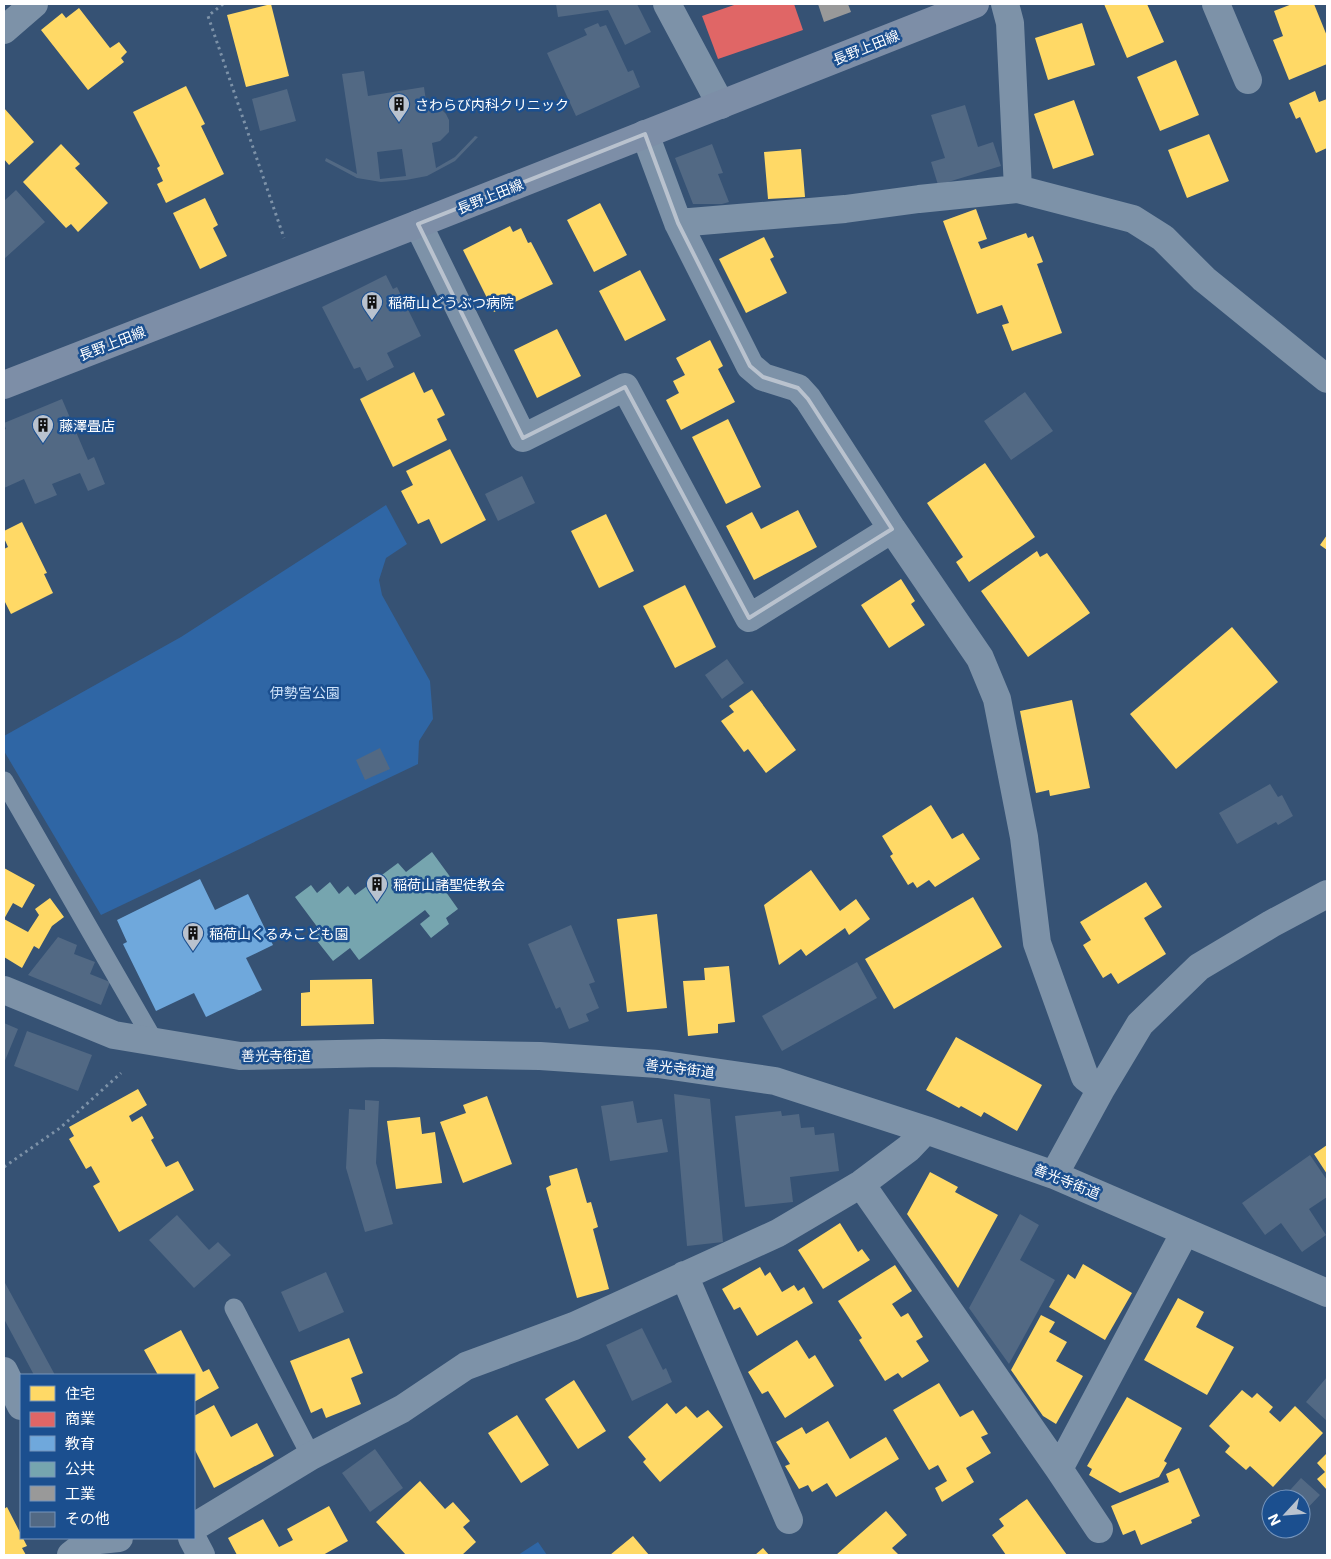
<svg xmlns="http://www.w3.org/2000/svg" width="1331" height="1559" font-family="Inter,'Noto Sans JP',sans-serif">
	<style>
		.green { fill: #2f66a5 }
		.homes { fill: #ffd966 }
		.shops { fill: #e06666 }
		.schools { fill: #6fa8dc }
		.public { fill: #76a5af }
		.industry { fill: #999 }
		.building { fill: #526984; fill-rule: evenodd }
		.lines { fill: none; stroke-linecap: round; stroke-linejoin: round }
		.path { stroke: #7d92a8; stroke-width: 3; stroke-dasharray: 2.5 4; stroke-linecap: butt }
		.lane { stroke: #7d92a8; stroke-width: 19 }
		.street { stroke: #7d92a8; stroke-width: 28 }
		.primary { stroke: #7d8ea7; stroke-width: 28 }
		.marked { fill: none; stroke: #b9c2ce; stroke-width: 4; stroke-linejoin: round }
		.labels { text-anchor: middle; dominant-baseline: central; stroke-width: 5; stroke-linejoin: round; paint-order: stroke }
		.street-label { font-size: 14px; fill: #fff; stroke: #1b4f8f }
		.poi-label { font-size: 14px; fill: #fff; stroke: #1b4f8f; text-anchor: start }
		.park-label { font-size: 14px; fill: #cfe3fa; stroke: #1b4f8f }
	</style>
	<rect width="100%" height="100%" fill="#365274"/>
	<path class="green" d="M386 505 407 544 386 558 379 580 382 595 430 681 433 719 419 741 418 764 101 915 4 751V736L181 637Z
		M538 1542 547 1555H518Z"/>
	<path class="homes" d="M271 4 289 76 246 87 227 15Z
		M1104 4H1147L1164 42 1127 58Z
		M1292 4H1314L1327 36V64L1289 80 1273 40 1283 36 1274 11Z
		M79 8 110 48 119 42 127 52 121 58 124 62 88 90 41 30 62 13 66 18Z
		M1082 23 1095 65 1048 80 1035 38Z
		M1176 60 1199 115 1160 131 1137 77Z
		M186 86 205 124 201 126 224 174 166 203 157 184 163 181 157 168 160 166 133 112Z
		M1315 91 1319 102 1327 99V148L1316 153 1300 117 1296 119 1289 103Z
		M1074 100 1094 155 1053 169 1034 114Z
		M4 108 34 142 9 165 4 159Z
		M1209 134 1229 181 1187 198 1168 150Z
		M61 144 80 164 75 168 108 203 78 232 71 224 66 228 23 182Z
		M801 149 805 197 768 199 764 152Z
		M205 198 218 225 213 228 227 256 200 269 173 213Z
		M600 203 627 255 594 272 567 220Z
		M976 209 987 239 978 242 981 249 1026 233 1028 238 1033 236 1043 262 1037 264 1062 333 1012 351 1002 325 1009 323 1002 305 977 314 943 221Z
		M510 226 513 232 521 228 528 243 531 242 553 284 494 312 463 250Z
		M764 237 774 257 770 259 787 293 746 313 719 259Z
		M640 270 666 320 625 341 599 291Z
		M557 329 581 376 537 398 514 350Z
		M710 340 723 366 718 369 735 402 681 430 666 400 679 393 673 381 685 375 676 358Z
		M414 372 424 393 432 389 445 415 437 419 447 440 393 467 360 399Z
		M728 419 761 487 726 504 692 437Z
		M450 449 486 520 441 544 429 519 418 524 401 491 413 485 406 471Z
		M985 463 1035 537 969 582 956 562 963 557 927 503Z
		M798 510 817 547 754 580 726 526 752 512 761 529Z
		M606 514 634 571 599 588 571 531Z
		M22 522 47 573 44 574 53 593 11 614 4 600V549L8 547 4 538V531Z
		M1327 535V550L1320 545Z
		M1037 551 1040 557 1047 553 1090 613 1028 657 981 591Z
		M901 579 915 601 911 604 925 625 889 648 861 605Z
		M685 585 716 647 675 668 643 606Z
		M1232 627 1278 682 1176 769 1130 714Z
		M752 690 796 750 766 773 748 749 744 752 721 721 734 712 729 706Z
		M1072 700 1090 788 1050 796 1049 790 1036 793 1020 711Z
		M931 805 952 839 963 833 980 859 935 887 929 880 917 888 913 882 908 885 890 856 893 854 882 836Z
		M4 868 35 885 22 908 13 903 4 919 28 932 39 915 35 909 50 898 64 917 52 926 39 949 34 946 22 968 4 957Z
		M811 870 840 911 856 899 870 919 849 935 845 928 806 956 801 949 779 965 764 905Z
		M1146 882 1162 907 1144 918 1166 954 1118 984 1111 973 1103 978 1083 945 1091 940 1080 922Z
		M973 897 1002 947 894 1009 865 959Z
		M657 914 667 1008 627 1012 617 919Z
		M729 966 735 1022 718 1024V1033L688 1036 683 981 705 980 704 968Z
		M372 979 374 1024 301 1026V993L310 992V980Z
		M956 1037 1042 1085 1017 1131 984 1112 981 1117 961 1106 959 1108 926 1090Z
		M138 1089 147 1105 129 1116 132 1122 142 1116 154 1138 151 1140 166 1167 178 1161 194 1190 119 1232 93 1186 100 1182 91 1166 86 1169 69 1139 74 1136 69 1127Z
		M487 1096 512 1164 463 1183 440 1122 466 1113 463 1105Z
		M420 1117 422 1134 435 1132 442 1183 396 1189 387 1121Z
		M1327 1145V1174L1314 1154Z
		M577 1168 587 1203 591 1202 598 1227 593 1229 609 1289 577 1298 546 1188 551 1185 549 1176Z
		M930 1172 958 1187 955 1192 998 1215 958 1288 907 1214Z
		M840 1223 858 1252 862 1249 870 1260 823 1289 798 1250Z
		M1083 1264 1132 1293 1105 1340 1049 1307 1068 1274 1075 1279Z
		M895 1265 912 1291 892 1304 901 1317 908 1313 923 1337 916 1341 929 1361 902 1378 898 1373 885 1381 859 1340 862 1338 838 1301Z
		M760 1267 765 1276 770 1272 782 1292 794 1285 798 1291 804 1287 813 1303 757 1336 740 1307 734 1310 722 1289Z
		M1178 1298 1204 1312 1196 1327 1234 1347 1207 1395 1144 1360Z
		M1041 1315 1055 1322 1049 1332 1067 1342 1056 1361 1083 1376 1056 1424 1043 1416 1011 1370Z
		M181 1330 203 1372 209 1369 219 1388 194 1402V1375H158L144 1350Z
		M349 1338 363 1373 351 1378 361 1404 326 1418 322 1408 311 1413 290 1361Z
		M797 1340 809 1359 815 1355 834 1386 785 1418 768 1391 762 1394 748 1372Z
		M574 1380 606 1431 578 1449 545 1399Z
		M939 1383 960 1417 973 1410 988 1434 981 1437 991 1453 966 1468 974 1482 942 1502 935 1488 947 1481 938 1465 929 1470 893 1410Z
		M1242 1390 1252 1398 1257 1393 1273 1407 1269 1412 1280 1422 1295 1406 1323 1433 1273 1487 1250 1466 1246 1470 1225 1452 1230 1446 1209 1426Z
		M1127 1397 1182 1428 1164 1461 1167 1463 1159 1477 1120 1493 1089 1475 1092 1469 1087 1466Z
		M667 1403 676 1414 686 1406 697 1418 708 1410 723 1427 660 1482 643 1462 646 1459 628 1437Z
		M214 1405 231 1437 257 1423 274 1456 214 1488 194 1448V1416Z
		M517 1415 549 1465 521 1483 488 1433Z
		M828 1421 850 1459 886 1437 899 1459 836 1497 827 1483 812 1492 808 1485 799 1489 785 1466 790 1464 776 1442 802 1427 806 1434Z
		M1327 1453V1490L1317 1479 1325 1472 1317 1463Z
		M1179 1468 1200 1516 1191 1520 1192 1523 1141 1545 1135 1530 1123 1535 1111 1506 1169 1482 1166 1474Z
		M420 1481 445 1509 453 1502 470 1521 463 1527 476 1542 462 1555H406L376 1522Z
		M1027 1499 1067 1555H1006L992 1535 1004 1526 999 1519Z
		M329 1506 348 1541 323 1555H237L228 1538 263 1519 279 1547 293 1540 287 1529Z
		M7 1507 27 1546 22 1548 26 1555H4V1509Z
		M886 1511 907 1535 892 1548 899 1555H836Z
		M633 1536 649 1555H610Z
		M763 1548 769 1555H755Z"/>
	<path class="shops" d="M737 4H794L803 30 718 59 702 16Z"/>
	<path class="schools" d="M200 879 215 910 248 894 273 945 246 958 262 990 206 1017 194 993 156 1011 123 944 127 942 117 920Z"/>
	<path class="public" d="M432 852 451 878 441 885 458 909 446 918 449 924 431 938 420 924 430 916 425 910 359 960 350 948 333 961 314 937 321 932 295 897 311 885 317 893 330 882 339 894 348 886 355 895 398 863 406 872Z"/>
	<path class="industry" d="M818 4H848L851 12 824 22Z"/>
	<path class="building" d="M556 4H637L651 32 625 45 608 10 558 17Z
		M598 23 600 27 606 25 628 72 633 70 640 87 576 116 547 53 587 35 584 29Z
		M364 71 368 96 424 87 427 108H436L442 110 446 114 449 120V132L440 141 432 143 436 168 455 157 475 136 478 137 455 161 427 176 406 180 381 182 357 178 325 161 326 158 357 174 342 74ZM402 149 406 176 380 179 377 152Z
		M287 89 296 121 260 131 252 99Z
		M965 105 978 147 993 142 1001 166 938 185 931 162 945 158 931 115Z
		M712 144 723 173 718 174 729 202 722 204H693L675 158Z
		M16 190 45 222 4 259V201Z
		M386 275 393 289 397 287 421 336 387 353 394 367 367 381 360 367 354 369 322 307Z
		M1025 392 1053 431 1011 460 984 421Z
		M62 399 88 460 94 457 105 484 88 491 80 473 52 484 57 495 35 504 24 479 4 488V430L6 429 4 423Z
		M522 476 535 503 498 521 485 494Z
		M727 659 744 683 722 699 705 675Z
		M380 748 390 769 365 780 356 760Z
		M1270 784 1278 797 1282 795 1293 816 1278 825 1276 822 1237 844 1219 813Z
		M571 925 595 982 589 984 599 1008 586 1014 589 1021 569 1029 560 1007 556 1009 528 944Z
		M58 937 77 945 74 954 95 962 90 974 110 982 101 1005 28 975Z
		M857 962 877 998 782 1051 762 1016Z
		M4 1023 18 1029 4 1063Z
		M27 1031 92 1055 78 1091 14 1066Z
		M674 1094 710 1099 723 1242 687 1246Z
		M365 1100 379 1101 376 1163 393 1224 365 1232 346 1168 349 1109 365 1110Z
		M633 1101 637 1123 662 1119 668 1152 610 1161 601 1106Z
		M781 1111 782 1116 799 1114 801 1128 814 1127 815 1135 834 1133 839 1171 790 1177 793 1202 745 1207 735 1116Z
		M1310 1155 1327 1180V1197L1309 1209 1326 1235 1302 1252 1281 1223 1265 1235 1242 1203Z
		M1020 1214 1039 1225 1020 1260 1055 1280 1009 1364 969 1308Z
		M177 1215 209 1250 218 1242 231 1255 194 1288 149 1240Z
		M326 1272 344 1312 299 1332 281 1292Z
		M4 1281 55 1375H34L4 1319Z
		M642 1328 663 1370 666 1368 672 1382 632 1401 606 1345Z
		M1327 1377V1421L1306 1402Z
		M375 1449 403 1488 370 1512 342 1473Z
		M1301 1478 1320 1495 1301 1515V1499H1282Z"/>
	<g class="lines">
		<path class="path" d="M223 4 208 16 284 238
			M4 1167 60 1128 121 1073"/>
		<path class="lane" d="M4 781 155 1043
			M234 1308 311 1456"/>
		<path class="street" d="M667 4 721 105
			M1005 4 1010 23 1018 189
			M1216 4 1248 80
			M4 30 34 4
			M645 134 678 223 750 366 763 377 798 388 808 399 892 529 980 658 997 699 1024 837 1037 943 1085 1077 1101 1089
			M678 223 845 209 919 199 1018 189 1133 219 1163 238 1204 279 1327 379
			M418 224 523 438 625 387 749 618 892 529
			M4 990 114 1035 240 1056 383 1053 540 1056 658 1064 775 1081 926 1130 1054 1175 1327 1293
			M1054 1175 1101 1089 1140 1024 1199 967 1271 924 1327 894
			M861 1184 1059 1469 1185 1232
			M684 1275 789 1520
			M4 1371 21 1406
			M1059 1469 1099 1529
			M194 1527 311 1456 402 1409 466 1366 574 1326 778 1233 861 1184 909 1148 926 1130
			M192 1538 201 1555
			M71 1555 89 1541 119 1538"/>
		<path class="primary" d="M4 385 418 224 975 4"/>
	</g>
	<path class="marked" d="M645 134 678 223 750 366 763 377 798 388 808 399 892 529 749 618 625 387 523 438 418 224Z"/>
	<defs>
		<g id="building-pin" transform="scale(1.125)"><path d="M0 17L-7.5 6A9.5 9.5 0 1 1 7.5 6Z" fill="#b9c2ce" stroke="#1b4f8f"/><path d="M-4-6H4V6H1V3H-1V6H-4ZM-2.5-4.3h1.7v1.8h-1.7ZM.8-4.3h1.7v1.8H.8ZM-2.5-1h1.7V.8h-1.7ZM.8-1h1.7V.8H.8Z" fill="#111"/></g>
	</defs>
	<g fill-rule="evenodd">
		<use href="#building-pin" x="399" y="104"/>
		<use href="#building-pin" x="372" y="302"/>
		<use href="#building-pin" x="43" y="425"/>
		<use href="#building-pin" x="377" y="884"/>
		<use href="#building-pin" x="193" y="933"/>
	</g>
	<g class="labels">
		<g class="street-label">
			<text transform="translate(866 47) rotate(-22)">長野上田線</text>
			<text transform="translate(490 196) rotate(-22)">長野上田線</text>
			<text transform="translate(112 343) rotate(-21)">長野上田線</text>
			<text x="276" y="1055">善光寺街道</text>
			<text transform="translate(680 1068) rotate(7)">善光寺街道</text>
			<text transform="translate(1067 1181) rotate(22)">善光寺街道</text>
		</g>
		<g class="poi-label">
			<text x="415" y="104">さわらび内科クリニック</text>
			<text x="388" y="302">稲荷山どうぶつ病院</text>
			<text x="59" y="425">藤澤畳店</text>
			<text x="393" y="884">稲荷山諸聖徒教会</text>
			<text x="209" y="933">稲荷山くるみこども園</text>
		</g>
		<g class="park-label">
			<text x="305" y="692">伊勢宮公園</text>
		</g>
	</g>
	<rect width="1331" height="1559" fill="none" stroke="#ffffff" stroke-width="10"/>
	<rect x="20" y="1374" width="175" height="165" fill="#1b4f8f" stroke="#7695bc"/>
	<rect x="30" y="1386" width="25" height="15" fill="#ffd966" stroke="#7695bc"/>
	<text x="65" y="1399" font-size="15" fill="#ffffff">住宅</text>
	<rect x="30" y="1412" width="25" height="15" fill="#e06666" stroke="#7695bc"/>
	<text x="65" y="1424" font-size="15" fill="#ffffff">商業</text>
	<rect x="30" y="1436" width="25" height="15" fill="#6fa8dc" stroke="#7695bc"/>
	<text x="65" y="1449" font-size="15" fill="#ffffff">教育</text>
	<rect x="30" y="1462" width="25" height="15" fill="#76a5af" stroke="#7695bc"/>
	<text x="65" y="1474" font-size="15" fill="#ffffff">公共</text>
	<rect x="30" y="1486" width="25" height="15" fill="#999999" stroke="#7695bc"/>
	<text x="65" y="1499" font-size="15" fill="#ffffff">工業</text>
	<rect x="30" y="1512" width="25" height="15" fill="#526984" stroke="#7695bc"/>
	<text x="65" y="1524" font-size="15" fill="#ffffff">その他</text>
	<g transform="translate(1286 1514) rotate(244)"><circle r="24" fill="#1b4f8f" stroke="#7695bc"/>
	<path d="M0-4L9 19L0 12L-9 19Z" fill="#b9c2ce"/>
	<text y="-8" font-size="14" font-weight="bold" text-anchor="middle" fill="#ffffff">N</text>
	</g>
</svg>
